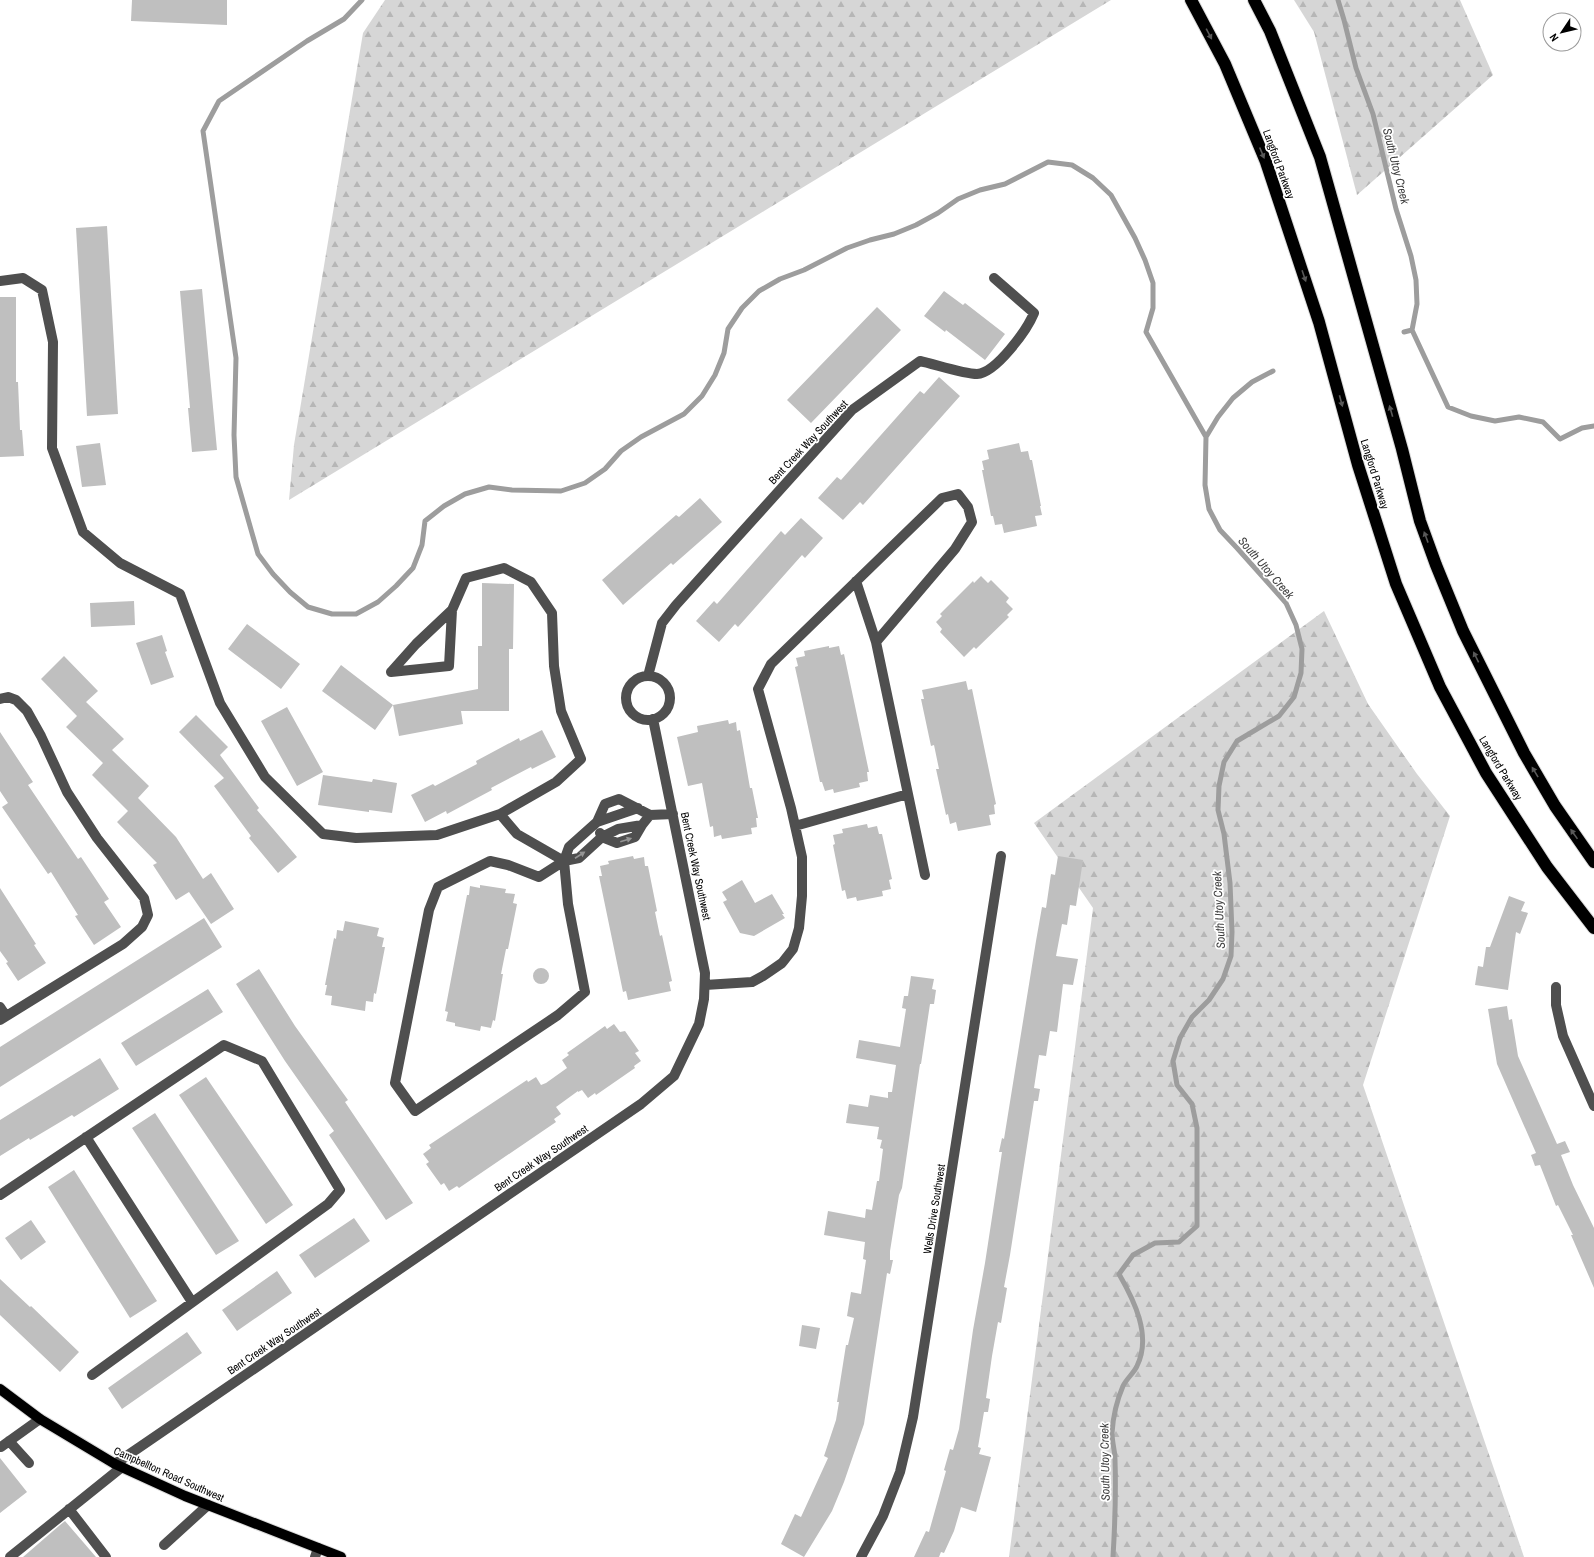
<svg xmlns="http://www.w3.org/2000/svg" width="1594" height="1557" font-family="'Archivo Narrow',sans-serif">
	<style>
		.forest { fill: url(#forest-firs) }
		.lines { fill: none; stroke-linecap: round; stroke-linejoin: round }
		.stream { stroke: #9d9d9d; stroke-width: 5 }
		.building { fill: #bfbfbf }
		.major-casing { stroke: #dbdbdb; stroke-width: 12 }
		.highway-casing { stroke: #dbdbdb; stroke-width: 14 }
		.minor { stroke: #4f4f4f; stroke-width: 10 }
		.major { stroke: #000; stroke-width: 10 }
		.highway { stroke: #000; stroke-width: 12 }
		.oneway { fill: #595959 }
		.oneway2 { fill: #959595 }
		.labels { text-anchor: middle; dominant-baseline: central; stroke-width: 3.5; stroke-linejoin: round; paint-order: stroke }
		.street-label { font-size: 11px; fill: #000; stroke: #fff }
		.water-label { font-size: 12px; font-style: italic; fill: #3e3e3e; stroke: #fff }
	</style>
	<defs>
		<pattern id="forest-firs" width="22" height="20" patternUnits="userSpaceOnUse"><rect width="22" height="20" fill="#d6d6d6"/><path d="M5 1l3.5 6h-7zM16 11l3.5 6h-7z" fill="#b6b6b6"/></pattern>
	</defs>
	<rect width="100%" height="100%" fill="#fff"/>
	<path class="forest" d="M385 0H1111L289 500 294 445 363 33Z
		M1294 0H1460L1493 75 1357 195 1314 32Z
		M1324 611 1368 704 1417 774 1450 816 1363 1085 1524 1557H1009L1093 908 1034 823Z"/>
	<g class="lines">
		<path class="stream" d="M362 0 344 19 307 41 219 101 203 131 236 358 234 435 236 477 258 554 273 574 290 592 308 607 332 614H356L378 602 396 586 413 568 422 545 425 521 444 506 465 494 489 487 512 490 561 491 585 483 605 469 621 451 641 437 684 414 702 396 715 375 724 353 728 329 742 308 759 291 780 279 804 270 847 248 870 240 894 234 916 225 938 213 958 199 980 190 1005 184 1048 162 1072 165 1093 178 1111 195 1135 238 1145 260 1153 283V308L1146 332 1206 437
			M1338 0 1344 20 1356 68 1373 114 1396 209 1411 256 1416 280 1417 304 1412 330
			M1412 330 1448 407 1471 416 1495 421 1519 417 1543 422 1560 439 1582 428 1594 426
			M1404 332 1412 330
			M1113 1557C1115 1524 1116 1492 1115 1460 1115 1451 1112 1442 1112 1433 1113 1417 1117 1400 1123 1386 1127 1378 1134 1373 1137 1366 1152 1336 1134 1300 1119 1274L1133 1255 1155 1243 1179 1242 1197 1226V1128L1192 1104 1177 1085 1173 1061 1180 1038 1192 1017 1209 1000 1223 979 1231 956 1232 932 1230 883 1224 834 1218 810 1219 786 1224 762 1237 741 1279 716 1294 697 1301 673 1302 649 1296 625 1286 603 1237 548 1220 530 1209 509 1205 485 1206 437 1218 417 1233 398 1252 382 1273 371"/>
	</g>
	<path class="building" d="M132 0H227V25L131 21Z
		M107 226 118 414 87 416 76 228Z
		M202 289 217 450 192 452 188 408H190L180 291Z
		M944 291 963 305 965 303 1005 334 985 360 946 330 945 332 924 316Z
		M0 297H16V382H18L20 430H22L24 456 0 457Z
		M877 307 901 330 811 423 787 400Z
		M939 377 960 396 863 505 860 502 843 520 818 498 837 477 841 480 920 391 924 394Z
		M100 443 106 485 82 487 76 446Z
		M1019 443 1021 452 1028 451 1030 460H1032L1041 506H1040L1042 515 1035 516 1037 526 1004 533 1002 524 995 525 993 516H991L982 470H984L982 461 989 459 987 450Z
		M700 498 722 522 673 565 671 563 623 605 602 580 676 515 679 517Z
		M801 518 823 538 805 558 802 555 738 627 735 624 719 642 696 621 714 601 717 604 781 531 785 535Z
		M981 576 988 583 991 580 1009 598 1006 602 1013 609 1007 615 1009 617 976 649 974 647 964 657 940 632 942 629 936 622 942 616 940 614 973 581 974 583Z
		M482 583 514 584 513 649H509V711H461L463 724 399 736 393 705 478 689V646H482Z
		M134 601 135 625 91 627 90 603Z
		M247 624 300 664 281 689 228 649Z
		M162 635 167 651 165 652 174 677 151 685 136 643Z
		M829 646V648L839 646 841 655 844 654 869 772H867L868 781 859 783 860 787 834 793 833 789 825 791 822 782H820L795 667 798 666 796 658 805 656 804 651Z
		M64 656 98 691 86 702 124 739 112 750 149 786 138 798 176 837 203 879 211 873 234 909 211 924 189 892 176 900 153 865 157 863 117 822 128 811 92 775 103 763 66 727 77 716 41 679Z
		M341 665 393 705 375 730 322 691Z
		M966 681 968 690 972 689 996 804 994 805 995 814 989 815 991 825 958 831 956 822 950 824 948 814 946 815 936 769H939L934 745 931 746 921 699H924L922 690Z
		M287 707 323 772 297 786 261 721Z
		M196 715 228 747 220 755 259 808 257 810 297 857 278 873 249 838 251 836 214 786 224 778 179 732Z
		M728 720 729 724 736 722 737 731 740 730 750 788H752L758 818H756L757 827 751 828 752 834 722 839 721 835 714 837 713 826 710 827 702 783 688 786 677 737 698 732 697 726Z
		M542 730 556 757 532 769 531 767 491 788 492 790 447 814 446 811 425 822 411 795 433 784 435 786 477 764 476 761 519 738 520 741Z
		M0 732 33 782 28 785 78 859 81 857 109 899 104 902 121 927 94 945 75 916 78 915 51 872 48 874 2 807 8 803 0 791Z
		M323 775 372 782 373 779 397 783 392 813 369 810V812L318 805Z
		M867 824 868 828 877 826 879 834H882L892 879 889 880 891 889 882 891 883 896 857 901 856 897 847 899 845 890 842 891 833 845 835 844 833 835 843 833 842 829Z
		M633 856 634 859 644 857 645 866H648L657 911 655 912 660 936 662 935 672 981 669 982 671 991 628 1000 626 991 623 992 599 876H602L600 866 609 864 608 861Z
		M1058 856 1083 860 1076 906 1070 905 1067 925 1062 924 1056 956 1078 959 1073 985 1063 984 1057 1032 1050 1031 1046 1056 1039 1055 1034 1088 1040 1089 1038 1101H1034L1010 1255 1004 1287 1007 1288 1001 1323 998 1322 992 1356 986 1398 990 1399 988 1412H984L978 1447 981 1448 979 1454 991 1457 976 1512 961 1507 954 1531 944 1553 941 1552 939 1557H914L926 1531 929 1532 946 1471 944 1470 950 1449 953 1450 959 1429 973 1330 985 1263 1002 1152H999L1002 1138 1004 1139 1036 941 1042 907 1046 908 1051 874 1055 875Z
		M742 880 755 903 772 894 784 914H782L785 918 754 936 740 933 723 902 727 900 722 892Z
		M480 885 506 889 505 893 515 894 513 903 517 904 508 949H506L501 974H503L495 1021 493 1020 491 1028 481 1026 480 1031 455 1026V1023L446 1021 448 1012 445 1011 467 895H469L470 886 480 888Z
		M0 888 36 944 34 945 46 963 18 981 6 963 8 962 0 951Z
		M1509 896 1525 902 1521 911 1528 913 1520 934 1516 932 1508 990 1475 985 1478 966 1483 967 1486 947H1490Z
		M204 918 222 947 0 1087V1047Z
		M345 921 379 928 377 936 384 938 382 947H385L376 994 374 993 373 1002 366 1001 365 1011 331 1005 332 996 325 995 327 985H325L334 938 336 939 337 930 343 931Z
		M533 976a8 8 0 1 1 16 0a8 8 0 1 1-16 0Z
		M259 969 295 1026 348 1100 345 1102 413 1203 386 1220 329 1135 334 1131 285 1061 236 984Z
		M911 976 934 979 932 989 936 990 934 1004H930L921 1064H920L902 1188 899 1195 890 1251V1260H893L890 1274 887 1273 864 1424 844 1482 832 1511 804 1557 781 1544 795 1514 801 1517 828 1458 824 1456 836 1420 839 1402H837L846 1345H848L854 1318 847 1316 851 1292 861 1294 866 1260 863 1259 865 1242 824 1235 828 1211 865 1218 866 1209 872 1210 877 1181H879L883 1149 880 1148 882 1140 877 1139 879 1127 846 1123 849 1104 868 1107 870 1095 888 1098V1092H892L896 1065 856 1058 859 1040 900 1047 906 1009 902 1008 904 996H908Z
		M208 989 223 1012 136 1066 121 1043Z
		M1507 1006 1509 1020 1512 1019 1518 1056 1557 1144 1565 1141 1570 1152 1561 1155 1573 1185 1594 1228V1288L1571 1235H1573L1558 1205 1556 1206 1540 1165 1535 1166 1531 1155 1536 1153 1497 1064 1488 1009Z
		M614 1024 620 1032 625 1031 639 1051 635 1053 641 1061 634 1066 635 1068 596 1095 595 1093 588 1098 582 1090 578 1092V1091L556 1107 561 1114 554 1119 556 1122 459 1188 457 1186 449 1191 444 1183 441 1185 426 1164 429 1162 423 1154 431 1148 429 1145 527 1080 528 1082 536 1077 541 1085 546 1083 567 1068 562 1060 569 1055 567 1053 605 1026 607 1029Z
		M100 1058 119 1089 74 1117 72 1115 30 1140 29 1138 0 1156V1120Z
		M206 1077 293 1205 266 1224 179 1095Z
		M155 1113 239 1241 216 1255 132 1128Z
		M74 1170 157 1301 130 1318 48 1187Z
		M354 1218 370 1241 315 1278 299 1255Z
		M31 1220 46 1242 21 1260 5 1238Z
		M277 1271 292 1293 237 1331 222 1310Z
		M0 1279 30 1307 31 1306 79 1352 60 1372 0 1315Z
		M802 1325 820 1328 816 1349 799 1346Z
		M187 1332 202 1353 122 1409 108 1388Z
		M0 1458 27 1492 0 1513Z
		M65 1521 96 1557H23L60 1525Z"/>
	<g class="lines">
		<g class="major-casing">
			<path id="major" d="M0 1389 40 1419 115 1464 185 1496 341 1557"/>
		</g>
		<g class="highway-casing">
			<path id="highway" d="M1191 0 1225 64 1266 162 1319 322 1358 465 1396 584 1440 687 1486 773 1547 867 1594 928
				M1254 0 1270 31 1320 157 1402 449 1420 521 1436 565 1463 631 1524 753 1555 806 1594 862"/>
		</g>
		<path class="minor" d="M0 281 23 278 42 290 53 342 52 448 83 532 120 563 180 594 220 703 265 777 323 834 356 838 437 835 500 814 517 834 564 861
			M856 581 876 642
			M391 672 449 666 452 610 466 578 504 568 531 582 552 613 554 666 561 711 581 759 556 782 500 814
			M391 672 416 644 452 610
			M648 676 662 623 676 605 852 410 920 361C934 364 964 374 977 374 996 373 1027 330 1034 313L994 278
			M626 698a22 22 0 1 1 44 0a22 22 0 1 1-44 0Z
			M0 699 8 697 16 700 27 711 41 736 67 792 97 838 144 898 148 915 142 927 123 944 0 1020
			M650 815 642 825 635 837 617 843 602 837 579 858 564 861 539 877 508 865 490 861 438 887 429 910 395 1083 415 1111 558 1015 585 992 568 904 564 861 569 847 597 822 605 804 619 799 650 815 673 814
			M597 822 638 808
			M795 826 908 794
			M600 833 602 837 618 829 642 825
			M705 985 752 982 763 976 782 963 793 949 799 928 802 896V857L791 808 758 689 771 664 942 498 958 494 968 507 972 522 955 549 876 642 925 875
			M1556 987V1005L1563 1036 1594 1106
			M0 1007 6 1016
			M86 1137 192 1302
			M0 1195 224 1045 262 1061 340 1190 328 1204 92 1375
			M9 1441 29 1463
			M1 1447 40 1419
			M115 1464 641 1104 674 1076 699 1024 704 999 705 973 653 719
			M69 1509 106 1557
			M164 1545 208 1505
			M10 1557 122 1467
			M315 1557 318 1548
			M861 1557 883 1516 900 1472 913 1417 1001 856"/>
		<use href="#major" class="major"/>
		<use href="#highway" class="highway"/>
	</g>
	<defs><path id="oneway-solid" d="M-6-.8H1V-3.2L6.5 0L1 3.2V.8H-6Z"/></defs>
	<g class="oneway">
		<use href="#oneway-solid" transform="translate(1209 34) rotate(62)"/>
		<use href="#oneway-solid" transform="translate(1262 153) rotate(67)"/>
		<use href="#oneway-solid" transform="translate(1304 276) rotate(71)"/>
		<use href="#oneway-solid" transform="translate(1341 401) rotate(75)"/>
		<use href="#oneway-solid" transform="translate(1391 411) rotate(-106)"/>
		<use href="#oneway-solid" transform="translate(1426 537) rotate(-110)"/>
		<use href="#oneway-solid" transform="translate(1476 657) rotate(-116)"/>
		<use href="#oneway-solid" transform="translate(1535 772) rotate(-121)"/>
		<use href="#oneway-solid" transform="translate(1574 834) rotate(-125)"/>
	</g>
	<g class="oneway2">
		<use href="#oneway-solid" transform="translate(626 840) rotate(-17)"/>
		<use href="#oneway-solid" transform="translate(580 855) rotate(-33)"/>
	</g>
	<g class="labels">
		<g class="street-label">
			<text transform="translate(1279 164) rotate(70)">Langford Parkway</text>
			<text transform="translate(808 442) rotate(-47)">Bent Creek Way Southwest</text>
			<text transform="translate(1375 474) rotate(73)">Langford Parkway</text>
			<text transform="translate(1501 768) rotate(59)">Langford Parkway</text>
			<text transform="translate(696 866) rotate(78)">Bent Creek Way Southwest</text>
			<text transform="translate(541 1158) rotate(-34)">Bent Creek Way Southwest</text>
			<text transform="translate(934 1209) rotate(-81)">Wells Drive Southwest</text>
			<text transform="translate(274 1341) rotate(-34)">Bent Creek Way Southwest</text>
			<text transform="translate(169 1474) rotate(24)">Campbellton Road Southwest</text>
		</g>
		<g class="water-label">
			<text transform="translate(1396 166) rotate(76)">South Utoy Creek</text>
			<text transform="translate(1266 568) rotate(49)">South Utoy Creek</text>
			<text transform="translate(1219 910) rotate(-93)">South Utoy Creek</text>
			<text transform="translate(1105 1462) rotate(-91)">South Utoy Creek</text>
		</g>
	</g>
	<g transform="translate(1562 32) rotate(235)"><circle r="19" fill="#ffffff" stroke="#999999"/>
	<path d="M0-3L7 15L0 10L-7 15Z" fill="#000000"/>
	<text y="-6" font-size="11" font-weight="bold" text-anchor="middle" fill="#000000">N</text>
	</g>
</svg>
